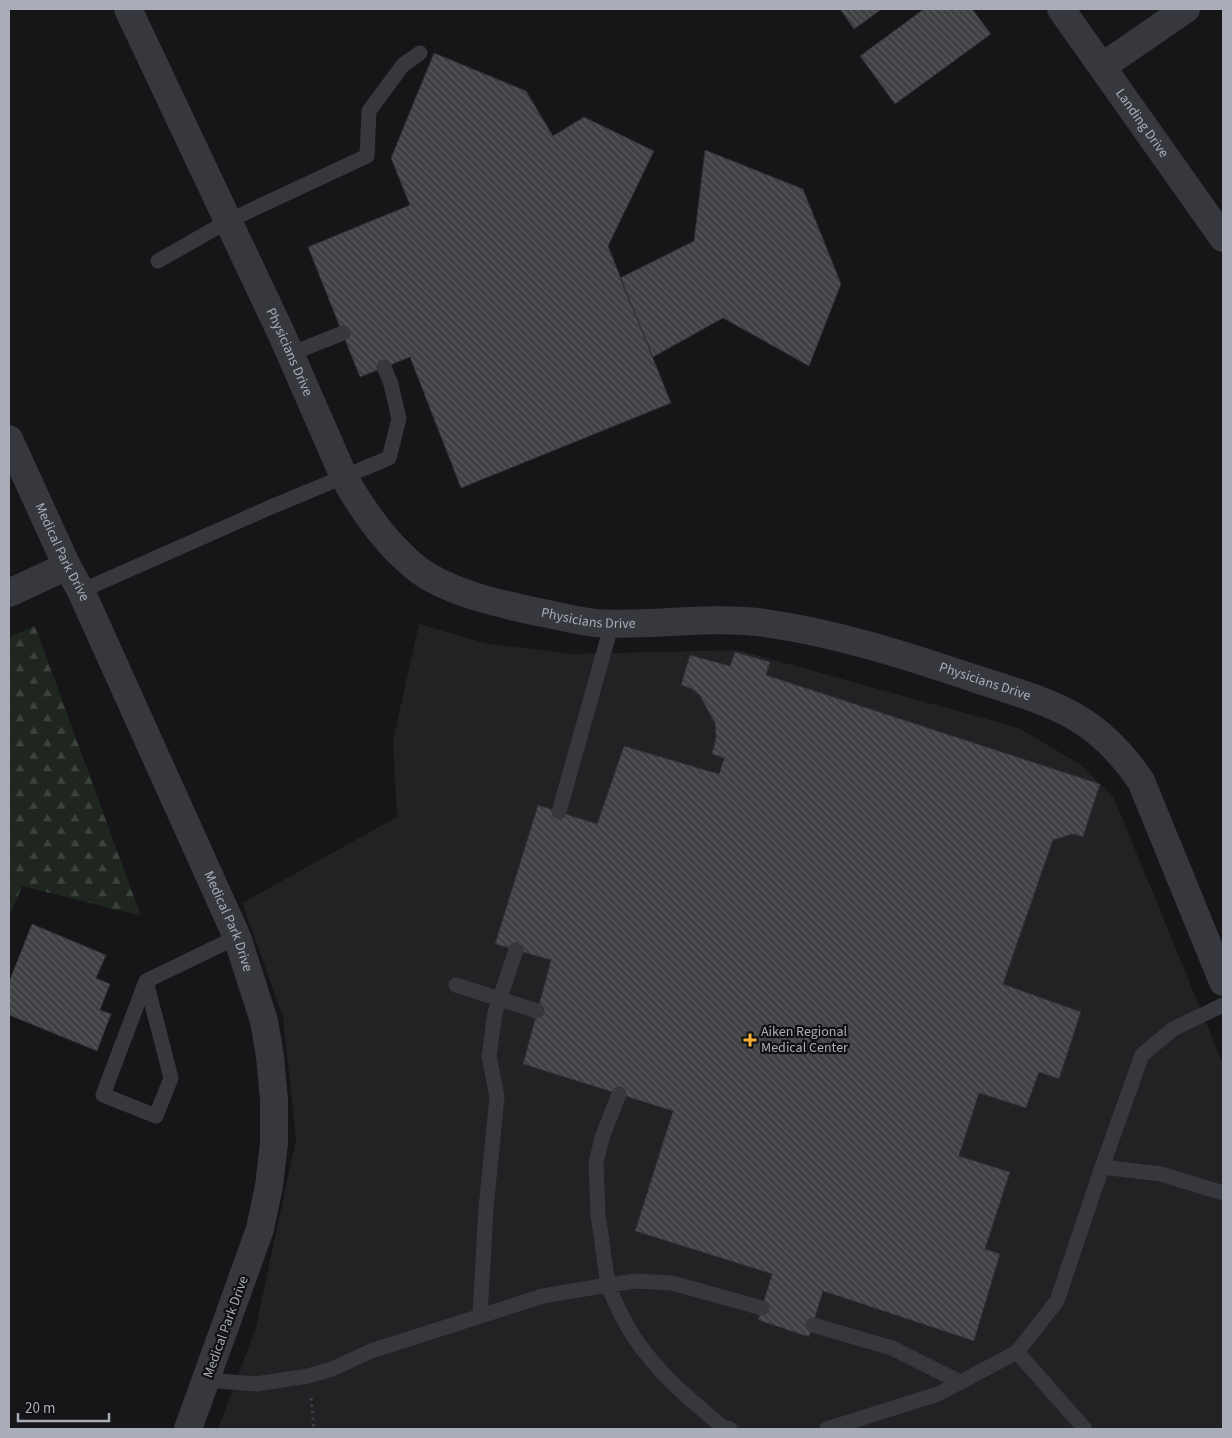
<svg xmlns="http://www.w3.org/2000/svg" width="1232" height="1438" font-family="'Source Sans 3',sans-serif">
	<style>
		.built { fill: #222225 }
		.forest { fill: url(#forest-firs) }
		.building { fill: url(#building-back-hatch); stroke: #303034 }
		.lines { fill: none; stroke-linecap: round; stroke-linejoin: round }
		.path { stroke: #3d3f44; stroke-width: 3; stroke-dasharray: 2.5 4; stroke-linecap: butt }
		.lane { stroke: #37383d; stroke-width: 15 }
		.street { stroke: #37383d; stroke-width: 28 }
		.poi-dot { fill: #f2b134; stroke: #111113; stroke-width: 2 }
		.labels { text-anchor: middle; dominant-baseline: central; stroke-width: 4.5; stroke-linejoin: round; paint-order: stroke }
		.street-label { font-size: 14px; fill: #a8adb8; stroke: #111113 }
		.poi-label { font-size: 14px; fill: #a8adb8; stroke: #111113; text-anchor: start }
	</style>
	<defs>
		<pattern id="forest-firs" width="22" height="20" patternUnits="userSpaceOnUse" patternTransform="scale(1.25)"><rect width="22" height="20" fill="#1e261f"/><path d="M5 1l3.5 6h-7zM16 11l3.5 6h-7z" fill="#3c433d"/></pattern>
		<pattern id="building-back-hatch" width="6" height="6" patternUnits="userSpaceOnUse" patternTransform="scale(1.25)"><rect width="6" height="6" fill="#404145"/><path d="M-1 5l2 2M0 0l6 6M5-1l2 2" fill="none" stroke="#595a5e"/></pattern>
	</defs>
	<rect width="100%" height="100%" fill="#161618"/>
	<path class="built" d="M419 624 488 644 573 654 738 650 1019 728 1081 765 1114 798 1223 1064V1429H218L256 1327 296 1139 283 1017 242 903 397 817 393 740Z"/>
	<path class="forest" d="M35 626 141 916 22 886 9 917V637Z"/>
	<path class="building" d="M840 9H882L854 29Z
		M924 9H972L991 34 895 104 860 56Z
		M434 53 526 91 553 136 584 117 654 151 608 246 671 403 461 488 410 357 360 377 308 247 410 205 391 158Z
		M705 150 803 189 841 284 809 366 723 318 653 357 620 278 694 241Z
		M735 652 770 662 766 675 1100 784 1083 837 1073 834 1053 840 1003 984 1081 1012 1059 1079 1039 1072 1026 1108 979 1093 959 1156 1010 1172 985 1249 1000 1254 974 1341 823 1291 809 1337 758 1320 772 1274 635 1231 673 1111 523 1064 551 960 495 944 538 805 597 824 624 746 719 774 724 758 712 754 716 738 715 723 700 696 692 689 681 685 690 655 730 666Z
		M32 924 106 955 96 978 110 984 100 1010 111 1014 97 1051 9 1015V982Z"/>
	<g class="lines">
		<path class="path" d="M311 1398 314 1429"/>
		<path class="lane" d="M158 261 228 221 367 156 369 111 403 65 420 53
			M290 354 343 333
			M81 591 271 507 389 458 399 419 391 384 384 367
			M559 812 612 623
			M146 981 171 1078 156 1116 103 1095 146 981 237 937
			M456 985 537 1011
			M1223 1005 1173 1029 1142 1055 1102 1167 1161 1174 1223 1193
			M619 1094 602 1138 596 1163 598 1214 608 1285 635 1281 672 1283 762 1308
			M480 1316 486 1208 497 1097 489 1056 495 1013 516 950
			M813 1325 892 1348 960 1382
			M1017 1352 1057 1301 1102 1167
			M207 1380 256 1384 308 1376 332 1369 371 1351 543 1296 608 1285C615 1303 623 1320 634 1337 657 1372 691 1401 723 1427L730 1429
			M827 1429 938 1394 1017 1352 1085 1429"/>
		<g class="street">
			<path id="s1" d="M128 9 282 335 344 477C363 511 388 547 420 571 451 593 500 604 538 612 556 615 576 621 595 623 649 627 703 616 757 622 834 632 908 656 982 681 1054 704 1096 715 1141 781L1223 982"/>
			<path id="s2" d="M1061 9 1223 238"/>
			<path d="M1103 66 1186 9"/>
			<path id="s3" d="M9 439 67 566 81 591 237 937 264 1021 270 1056 274 1100V1143L269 1186 260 1229 188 1429"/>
			<path d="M9 593 67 566"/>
		</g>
	</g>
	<path class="poi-dot" d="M747.5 1032.5h5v5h5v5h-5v5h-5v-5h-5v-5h5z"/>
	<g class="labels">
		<g class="street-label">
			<text stroke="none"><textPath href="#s2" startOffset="140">Landing Drive</textPath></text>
			<text stroke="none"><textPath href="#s1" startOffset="379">Physicians Drive</textPath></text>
			<text stroke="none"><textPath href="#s3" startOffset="125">Medical Park Drive</textPath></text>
			<text stroke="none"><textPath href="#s1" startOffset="814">Physicians Drive</textPath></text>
			<text stroke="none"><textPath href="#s1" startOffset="1219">Physicians Drive</textPath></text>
			<text stroke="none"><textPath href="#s3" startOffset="530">Medical Park Drive</textPath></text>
			<text transform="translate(226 1327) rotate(-70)">Medical Park Drive</text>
		</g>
		<g class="poi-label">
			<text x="761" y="1032">Aiken Regional<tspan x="761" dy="16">Medical Center</tspan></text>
		</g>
	</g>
	<rect width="1232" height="1438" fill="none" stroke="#a8adb8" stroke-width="20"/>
	<path d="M18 1413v8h91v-8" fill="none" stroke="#a8adb8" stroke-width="2.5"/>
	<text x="25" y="1413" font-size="15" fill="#a8adb8" stroke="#111113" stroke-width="4" paint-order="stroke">20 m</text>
</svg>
